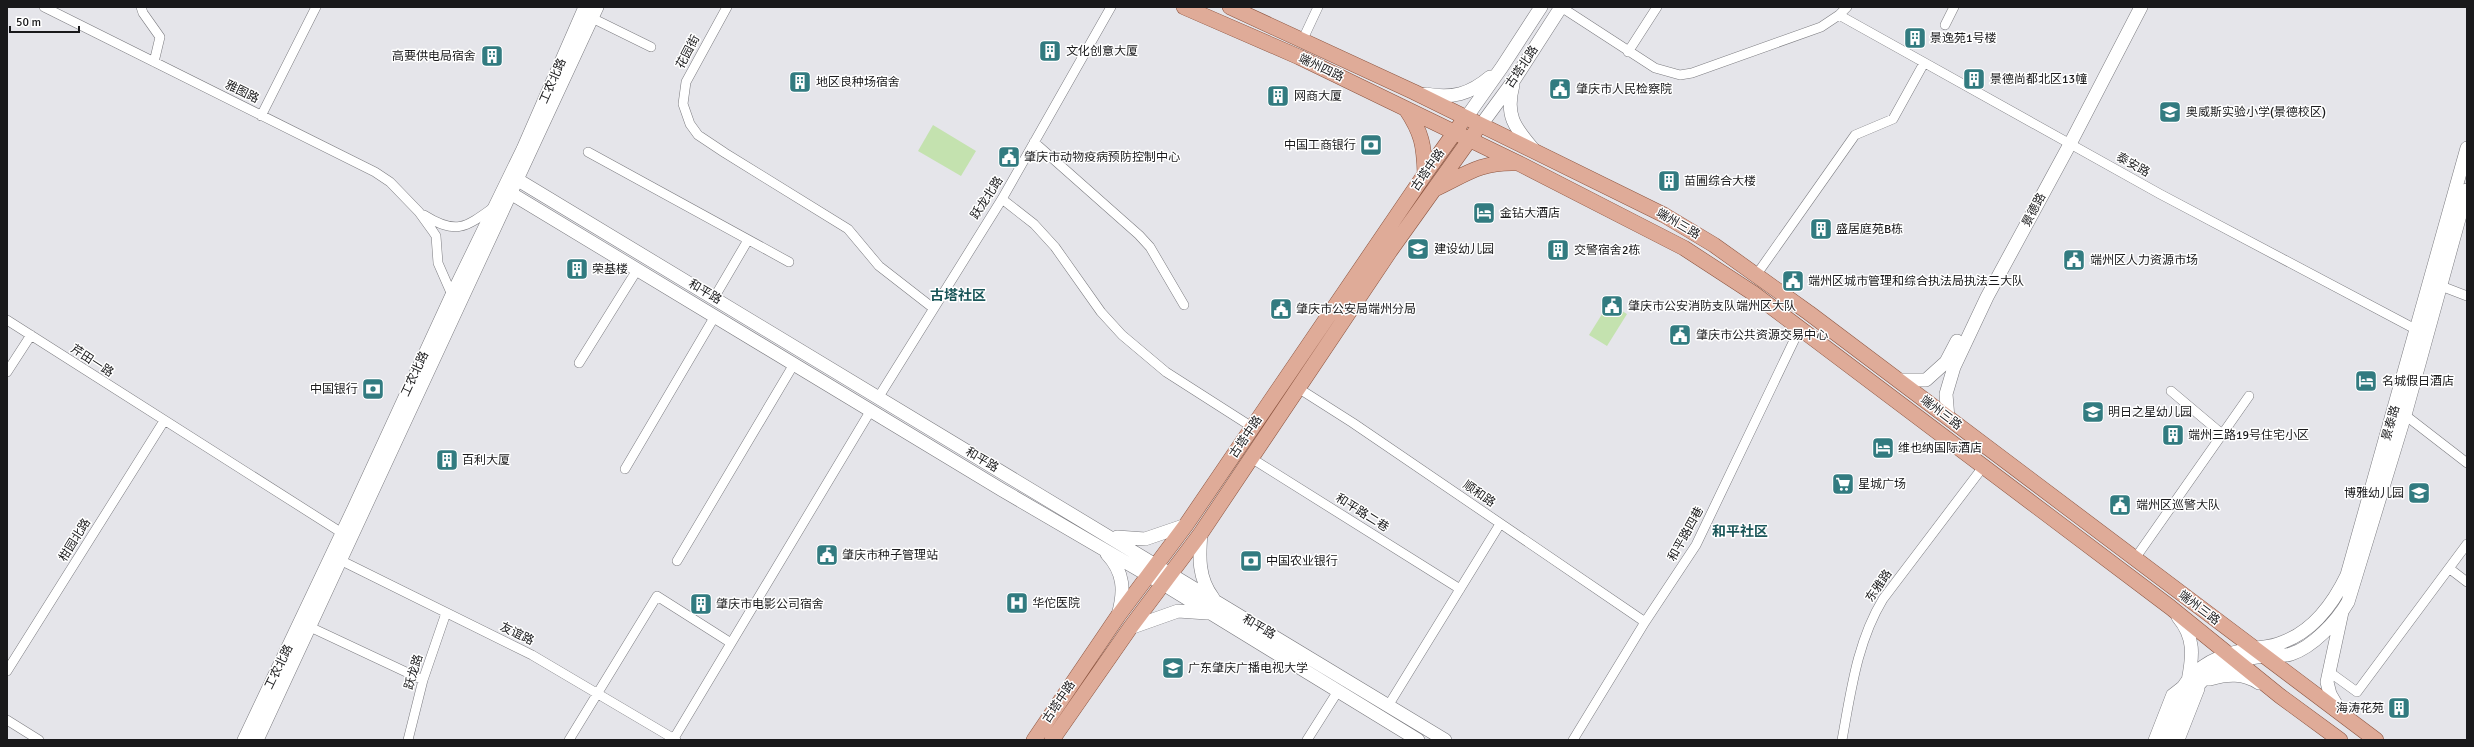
<svg xmlns="http://www.w3.org/2000/svg" width="2474" height="747" font-family="Signika,'Noto Sans SC',sans-serif">
	<style>
		.green { fill: #c4e2af }
		.lines { fill: none; stroke-linecap: round; stroke-linejoin: round }
		.street-casing { stroke: #7c7c80; stroke-width: 10 }
		.secondary-casing { stroke: #7c7c80; stroke-width: 14 }
		.primary-casing { stroke: #8c543f; stroke-width: 16 }
		.street { stroke: #fff; stroke-width: 9 }
		.secondary { stroke: #fff; stroke-width: 13 }
		.primary { stroke: #dfab98; stroke-width: 15 }
		.labels { text-anchor: middle; dominant-baseline: central; stroke-width: 3; stroke-linejoin: round; paint-order: stroke }
		.poi-label { font-size: 12px; fill: #19191b; stroke: #fff; text-anchor: start }
		.street-label { font-size: 12px; fill: #19191b; stroke: #fff }
		.quarter-label { font-size: 14px; font-weight: bold; fill: #195558; stroke: #fff }
	</style>
	<rect width="100%" height="100%" fill="#e5e5ea"/>
	<path class="green" d="M933 125 976 151 961 176 918 151Z
		M1609 303 1627 314 1607 346 1589 335Z"/>
	<g class="lines">
		<g class="street-casing">
			<path id="street" d="M44 7 375 172 390 182 419 212 432 230 436 236 438 263 452 295
				M141 7 143 13 160 37 154 62
				M727 7 686 82 683 104 690 124 698 135 725 153 848 229 879 266 933 308
				M1561 7 1655 68 1680 75 1692 73 1821 27 1839 15 1847 7
				M1839 15 2160 194 2417 330
				M592 18 651 47
				M1945 25 1954 7
				M1303 39 1318 7
				M1628 52 1657 7
				M261 116 316 7
				M1034 142 1139 235 1150 247 1184 305
				M588 152 789 262
				M1002 199 1034 224 1055 247 1101 312 1122 335 1166 372 1252 427
				M424 215C456 235 465 228 494 207
				M1757 274 1855 135 1893 119 1924 63
				M2441 286 2467 296
				M714 298 748 240
				M7 320 342 533
				M579 363 637 270
				M7 372 31 335
				M1298 388 1353 423 1645 622
				M2171 391 2222 434
				M878 398 1002 199 1111 7
				M2405 415 2467 463
				M1251 458 1460 589
				M625 469 715 316
				M2134 560 2249 396
				M342 561 532 655 676 740
				M677 561 794 364
				M2450 569 2467 582
				M310 627 423 680
				M7 671 164 421
				M2328 671 2357 692 2467 544
				M1388 706 1500 524
				M7 720 39 740
				M408 740 423 680 446 613
				M569 740 657 596 731 643
				M673 740 871 410
				M1307 740 1338 691
				M1573 740 1645 622 1696 545 1800 328
				M1842 740C1851 691 1857 642 1883 599L1983 467
				M2153 740 2171 694 2180 687
				M2180 740 2200 689"/>
		</g>
		<g class="secondary-casing">
			<path id="secondary" d="M1513 85C1505 115 1514 127 1534 150
				M1426 94C1452 99 1470 94 1490 77
				M1466 118 1502 67 1541 7
				M1481 125 1514 80 1561 7
				M518 180 1445 740
				M512 194 1002 490 1163 584 1418 740
				M1897 380H1926L1946 362 1957 341
				M1948 418 1946 394 1954 367 1987 297 2070 144 2141 7
				M1201 533C1199 557 1198 578 1213 598
				M1117 537 1145 539 1186 525
				M1107 554C1124 572 1125 591 1118 615
				M2178 617C2195 637 2193 656 2188 681
				M1130 628 1178 611 1207 613
				M2210 679C2228 674 2243 673 2259 683
				M2340 711 2330 694 2327 682 2342 612
				M244 740 354 508 452 295 523 149 585 7
				M257 740 597 7
				M2161 740C2169 720 2175 695 2189 679 2207 659 2230 652 2257 648 2265 647 2275 646 2283 642 2313 631 2334 602 2347 575L2467 148
				M2171 740C2179 720 2186 697 2202 681 2218 666 2242 659 2263 656 2272 655 2282 657 2291 654 2313 647 2337 621 2348 602L2405 415 2467 190"/>
		</g>
		<g class="primary-casing">
			<path id="primary" d="M1184 7 1299 57 1520 164 1684 248 1753 293 2170 607 2280 696 2340 740
				M1230 7 1414 92 1664 215 1714 245 1809 313 2376 740
				M1406 109C1422 133 1424 145 1425 174
				M1435 189C1465 175 1480 162 1515 163
				M1034 740 1118 616 1186 525 1425 174 1460 125
				M1052 740 1130 628 1201 533 1390 251 1475 132"/>
		</g>
		<use href="#street" class="street"/>
		<use href="#secondary" class="secondary"/>
		<use href="#primary" class="primary"/>
	</g>
	<defs>
		<g id="building-square" transform="scale(1.15)"><rect x="-9" y="-9" width="18" height="18" rx="4" fill="#327b80" stroke="#fff"/><path d="M-4-6H4V6H1V3H-1V6H-4ZM-2.5-4.3h1.7v1.8h-1.7ZM.8-4.3h1.7v1.8H.8ZM-2.5-1h1.7V.8h-1.7ZM.8-1h1.7V.8H.8Z" fill="#fff"/></g>
		<g id="civic-square" transform="scale(1.15)"><rect x="-9" y="-9" width="18" height="18" rx="4" fill="#327b80" stroke="#fff"/><path d="M-.6-6.5H3V-4.5H.6V-3L4-1V1h2V6H-6V1h2V-1L-.6-3ZM-1.2 2.5V6h2.4V2.5Z" fill="#fff"/></g>
		<g id="school-square" transform="scale(1.15)"><rect x="-9" y="-9" width="18" height="18" rx="4" fill="#327b80" stroke="#fff"/><path d="M0-5L7-2L0 1L-7-2ZM-4 1L0 2.5L4 1V4Q0 6-4 4Z" fill="#fff"/></g>
		<g id="bank-square" transform="scale(1.15)"><rect x="-9" y="-9" width="18" height="18" rx="4" fill="#327b80" stroke="#fff"/><path d="M-6-4H6V4H-6ZM0-2.3a2.3 2.3 0 1 0 0 4.6a2.3 2.3 0 1 0 0-4.6Z" fill="#fff"/></g>
		<g id="hotel-square" transform="scale(1.15)"><rect x="-9" y="-9" width="18" height="18" rx="4" fill="#327b80" stroke="#fff"/><path d="M-6-4.5h1.5V1H6V5H4.5V3h-9V5H-6ZM-4 0a1.8 1.8 0 1 1 3.6 0ZM.5 0V-2.5h3Q6-2.5 6 0Z" fill="#fff"/></g>
		<g id="supermarket-square" transform="scale(1.15)"><rect x="-9" y="-9" width="18" height="18" rx="4" fill="#327b80" stroke="#fff"/><path d="M-6-5.5h2.5l.6 2H6L4.5 2H-2.5L-4.4-4H-6ZM-1.5 3.2a1.3 1.3 0 1 0 .1 0ZM3 3.2a1.3 1.3 0 1 0 .1 0Z" fill="#fff"/></g>
		<g id="hospital-square" transform="scale(1.15)"><rect x="-9" y="-9" width="18" height="18" rx="4" fill="#327b80" stroke="#fff"/><path d="M-5-5h3v3.5h4V-5h3V5h-3V1.5h-4V5h-3Z" fill="#fff"/></g>
		<g id="university-square" transform="scale(1.15)"><rect x="-9" y="-9" width="18" height="18" rx="4" fill="#327b80" stroke="#fff"/><path d="M0-5L7-2L0 1L-7-2ZM-4 1L0 2.5L4 1V4Q0 6-4 4Z" fill="#fff"/></g>
	</defs>
	<g fill-rule="evenodd">
		<use href="#building-square" x="1915" y="38"/>
		<use href="#building-square" x="1050" y="51"/>
		<use href="#building-square" x="492" y="56"/>
		<use href="#building-square" x="1974" y="79"/>
		<use href="#building-square" x="800" y="82"/>
		<use href="#civic-square" x="1560" y="89"/>
		<use href="#building-square" x="1278" y="96"/>
		<use href="#school-square" x="2170" y="112"/>
		<use href="#bank-square" x="1371" y="145"/>
		<use href="#civic-square" x="1009" y="157"/>
		<use href="#building-square" x="1669" y="181"/>
		<use href="#hotel-square" x="1484" y="213"/>
		<use href="#building-square" x="1821" y="229"/>
		<use href="#school-square" x="1418" y="249"/>
		<use href="#building-square" x="1558" y="250"/>
		<use href="#civic-square" x="2074" y="260"/>
		<use href="#building-square" x="577" y="269"/>
		<use href="#civic-square" x="1793" y="281"/>
		<use href="#civic-square" x="1612" y="306"/>
		<use href="#civic-square" x="1281" y="309"/>
		<use href="#civic-square" x="1680" y="335"/>
		<use href="#hotel-square" x="2366" y="381"/>
		<use href="#bank-square" x="373" y="389"/>
		<use href="#school-square" x="2093" y="412"/>
		<use href="#building-square" x="2173" y="435"/>
		<use href="#hotel-square" x="1883" y="448"/>
		<use href="#building-square" x="447" y="460"/>
		<use href="#supermarket-square" x="1843" y="484"/>
		<use href="#school-square" x="2419" y="493"/>
		<use href="#civic-square" x="2120" y="505"/>
		<use href="#civic-square" x="827" y="555"/>
		<use href="#bank-square" x="1251" y="561"/>
		<use href="#hospital-square" x="1017" y="603"/>
		<use href="#building-square" x="701" y="604"/>
		<use href="#university-square" x="1173" y="668"/>
		<use href="#building-square" x="2399" y="708"/>
	</g>
	<g class="labels">
		<g class="poi-label">
			<text x="1930" y="38">景逸苑1号楼</text>
			<text x="1066" y="51">文化创意大厦</text>
			<text x="476" y="56" text-anchor="end">高要供电局宿舍</text>
			<text x="1990" y="79">景德尚都北区13幢</text>
			<text x="816" y="82">地区良种场宿舍</text>
			<text x="1576" y="89">肇庆市人民检察院</text>
			<text x="1294" y="96">网商大厦</text>
			<text x="2186" y="112">奥威斯实验小学(景德校区)</text>
			<text x="1356" y="145" text-anchor="end">中国工商银行</text>
			<text x="1024" y="157">肇庆市动物疫病预防控制中心</text>
			<text x="1684" y="181">苗圃综合大楼</text>
			<text x="1500" y="213">金钻大酒店</text>
			<text x="1836" y="229">盛居庭苑B栋</text>
			<text x="1434" y="249">建设幼儿园</text>
			<text x="1574" y="250">交警宿舍2栋</text>
			<text x="2090" y="260">端州区人力资源市场</text>
			<text x="592" y="269">荣基楼</text>
			<text x="1808" y="281">端州区城市管理和综合执法局执法三大队</text>
			<text x="1628" y="306">肇庆市公安消防支队端州区大队</text>
			<text x="1296" y="309">肇庆市公安局端州分局</text>
			<text x="1696" y="335">肇庆市公共资源交易中心</text>
			<text x="2382" y="381">名城假日酒店</text>
			<text x="358" y="389" text-anchor="end">中国银行</text>
			<text x="2108" y="412">明日之星幼儿园</text>
			<text x="2188" y="435">端州三路19号住宅小区</text>
			<text x="1898" y="448">维也纳国际酒店</text>
			<text x="462" y="460">百利大厦</text>
			<text x="1858" y="484">星城广场</text>
			<text x="2404" y="493" text-anchor="end">博雅幼儿园</text>
			<text x="2136" y="505">端州区巡警大队</text>
			<text x="842" y="555">肇庆市种子管理站</text>
			<text x="1266" y="561">中国农业银行</text>
			<text x="1032" y="603">华佗医院</text>
			<text x="716" y="604">肇庆市电影公司宿舍</text>
			<text x="1188" y="668">广东肇庆广播电视大学</text>
			<text x="2384" y="708" text-anchor="end">海涛花苑</text>
		</g>
		<g class="street-label">
			<text transform="translate(688 52) rotate(-62)">花园街</text>
			<text transform="translate(1522 67) rotate(-56)">古塔北路</text>
			<text transform="translate(1321 68) rotate(25)">端州四路</text>
			<text transform="translate(553 81) rotate(-66)">工农北路</text>
			<text transform="translate(242 92) rotate(26)">雅图路</text>
			<text transform="translate(2133 165) rotate(29)">泰安路</text>
			<text transform="translate(1428 170) rotate(-55)">古塔中路</text>
			<text transform="translate(987 198) rotate(-57)">跃龙北路</text>
			<text transform="translate(2034 210) rotate(-62)">景德路</text>
			<text transform="translate(1678 224) rotate(30)">端州三路</text>
			<text transform="translate(705 292) rotate(31)">和平路</text>
			<text transform="translate(92 361) rotate(33)">芹田一路</text>
			<text transform="translate(415 374) rotate(-65)">工农北路</text>
			<text transform="translate(1941 413) rotate(37)">端州三路</text>
			<text transform="translate(2391 423) rotate(-74)">景泰路</text>
			<text transform="translate(1246 437) rotate(-56)">古塔中路</text>
			<text transform="translate(982 460) rotate(31)">和平路</text>
			<text transform="translate(1479 494) rotate(35)">顺和路</text>
			<text transform="translate(1362 513) rotate(32)">和平路二巷</text>
			<text transform="translate(1686 534) rotate(-61)">和平路四巷</text>
			<text transform="translate(75 540) rotate(-58)">柑园北路</text>
			<text transform="translate(1879 586) rotate(-55)">东雅路</text>
			<text transform="translate(2199 608) rotate(37)">端州三路</text>
			<text transform="translate(1259 627) rotate(31)">和平路</text>
			<text transform="translate(517 634) rotate(26)">友谊路</text>
			<text transform="translate(279 667) rotate(-64)">工农北路</text>
			<text transform="translate(414 672) rotate(-73)">跃龙路</text>
			<text transform="translate(1059 702) rotate(-56)">古塔中路</text>
		</g>
		<g class="quarter-label">
			<text x="958" y="295">古塔社区</text>
			<text x="1740" y="531">和平社区</text>
		</g>
	</g>
	<rect width="2474" height="747" fill="none" stroke="#19191b" stroke-width="16"/>
	<path d="M10 26v6h69v-6" fill="none" stroke="#19191b" stroke-width="2"/>
	<text x="16" y="26" font-size="12" fill="#19191b" stroke="#ffffff" stroke-width="3" paint-order="stroke">50 m</text>
</svg>
